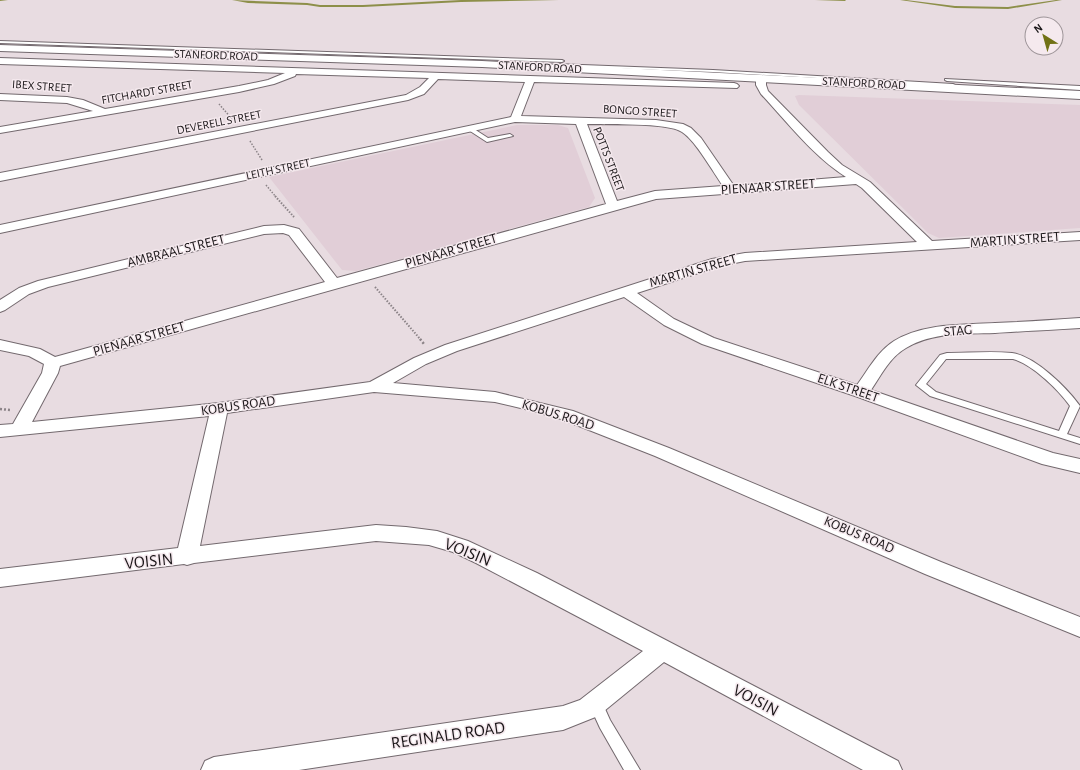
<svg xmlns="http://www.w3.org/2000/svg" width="1080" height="770" font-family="'Alegreya Sans',sans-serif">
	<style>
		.built { fill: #e1ced7 }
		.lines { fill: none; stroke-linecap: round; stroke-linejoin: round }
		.stream { fill: #8d8f49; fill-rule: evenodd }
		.service-casing { stroke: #73696e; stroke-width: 2 }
		.minor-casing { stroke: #73696e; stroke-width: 2 }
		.secondary-casing { stroke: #73696e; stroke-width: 2 }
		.path-far2 { stroke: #8b8387; stroke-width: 1.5; stroke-dasharray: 1.5 1.5; stroke-linecap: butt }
		.path-far1 { stroke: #8b8387; stroke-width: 2; stroke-dasharray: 1.5 1.5; stroke-linecap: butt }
		.path { stroke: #8b8387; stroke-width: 2.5; stroke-dasharray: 2 2; stroke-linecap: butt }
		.service { fill: #fff; fill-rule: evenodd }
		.minor { fill: #fff; fill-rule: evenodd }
		.secondary { fill: #fff; fill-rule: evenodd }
		.labels { text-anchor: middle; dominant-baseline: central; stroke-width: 3; stroke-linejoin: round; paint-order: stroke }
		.far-street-label { font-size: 12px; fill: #1b1719; stroke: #f5e9ee }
		.street-label { font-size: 14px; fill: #1b1719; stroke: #f5e9ee }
		.near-street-label { font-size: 17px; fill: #1b1719; stroke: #f5e9ee }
	</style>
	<rect width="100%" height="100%" fill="#e8dce1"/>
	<path class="built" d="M799 95 1080 105V228L939 238 928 233 799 105 795 96Z
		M517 125H558L568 128 595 198 589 207 356 271 342 270 269 177Z"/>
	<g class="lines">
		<path class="stream" d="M0 0H8L0 1Z
			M232 0 307 3 320 5H363L461 0H559L461 2 363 7H320L307 5 248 3Z
			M815 0H846L845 1Z
			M900 0H906L955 6 1008 7 1056 0H1062L1008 9 955 8Z"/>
		<g class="service-casing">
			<path id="service" d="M0 41 562 60 564 61 562 62 0 43Z
				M556 64 713 70 953 84 955 85 953 86 713 72 554 66V64Z
				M945 79 1080 86V90L947 81 945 80Z
				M467 127H471L488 138 510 134 513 136 487 142 467 129Z
				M947 353C968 353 991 351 1012 353 1035 356 1067 388 1080 406L1067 434 1080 438V444L930 396 916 385 940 355ZM946 359H1013C1032 364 1059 390 1070 406L1059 431 936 392 926 384Z
				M596 698 601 700 610 720 640 770H624L600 728 589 704 591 700Z"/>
		</g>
		<g class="minor-casing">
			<path id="minor" d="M0 58 734 83 737 84 739 86 737 88 534 82 521 116 656 120 683 124 691 128 701 138 734 186 846 177C814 157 787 122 761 94L756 85V78L761 75 766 78V85L768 91 828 152 842 165 870 182 932 241 1080 232V240L745 261 720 266 637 293 674 319 714 338 857 385C868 370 878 351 894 341 924 323 962 325 995 323 1023 322 1052 320 1080 318V328C1052 330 1023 331 995 333 965 334 932 332 906 348 890 357 881 375 871 390L1053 453 1080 459V473L1042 464 855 396 702 344 664 325 624 297 457 351 426 364 393 383 495 392 573 411 669 448 941 562 1080 617V637L925 574 655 456 561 419 533 411 495 402 374 392 227 413 200 546 376 525 406 527 437 531 468 541 537 573 898 761 902 770H863L664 662 598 716 563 730 299 770H201L205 761 214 757 563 706 580 700 643 651 476 563 453 552 429 545 376 541 194 563 187 565 184 564 0 587V569L178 548 209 416 0 437V425L13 424 42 373 44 364 29 356 0 350V340L40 349 55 357 325 282 289 235 283 233 264 234 48 287 29 294 5 310 0 312V300L19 288 38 281 264 226 284 225 299 229 337 278 606 204 576 124 515 122 0 233V225L511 117 525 82 438 79 424 94 408 100 0 181V173L406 95 420 87 429 78 296 74 295 76 274 84 239 92 0 133V127L93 111 67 103 0 100V94L67 97 83 100 105 109 239 86 268 80 285 73 0 64ZM587 124C607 125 667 122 682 132 696 141 713 172 723 186L655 191 617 201ZM856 184 862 188 917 242 745 253 712 259 445 345 414 358 370 382 219 403 32 422 58 373 60 366 656 199Z"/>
		</g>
		<g class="secondary-casing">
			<path id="secondary" d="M0 45 482 61 1080 91V99L482 67 0 51Z"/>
		</g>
		<path class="path-far2" d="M219 104 233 120
			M250 141 262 160
			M266 185 276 197"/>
		<path class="path-far1" d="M275 196 294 217
			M375 287 421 340"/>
		<path class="path" d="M420 339 424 344
			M0 409 10 410"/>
		<use href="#service" class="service"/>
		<use href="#minor" class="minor"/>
		<use href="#secondary" class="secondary"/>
	</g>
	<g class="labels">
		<g class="far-street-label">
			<text transform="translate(216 55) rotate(2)">STANFORD ROAD</text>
			<text transform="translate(540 67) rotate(3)">STANFORD ROAD</text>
			<text transform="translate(864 83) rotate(3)">STANFORD ROAD</text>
			<text transform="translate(42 86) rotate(4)">IBEX STREET</text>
			<text transform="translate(147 92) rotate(-10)">FITCHARDT STREET</text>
			<text transform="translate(640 111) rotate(4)">BONGO STREET</text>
			<text transform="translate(219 122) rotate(-11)">DEVERELL STREET</text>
			<text transform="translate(609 159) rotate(69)">POTTS STREET</text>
			<text transform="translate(278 169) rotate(-12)">LEITH STREET</text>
		</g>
		<g class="street-label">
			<text transform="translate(768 187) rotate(-4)">PIENAAR STREET</text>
			<text transform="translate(1015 240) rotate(-4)">MARTIN STREET</text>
			<text transform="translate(176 251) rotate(-14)">AMBRAAL STREET</text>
			<text transform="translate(451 251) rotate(-16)">PIENAAR STREET</text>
			<text transform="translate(693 271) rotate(-16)">MARTIN STREET</text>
			<text transform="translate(958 331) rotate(-5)">STAG</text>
			<text transform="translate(139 339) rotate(-16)">PIENAAR STREET</text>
			<text transform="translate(848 388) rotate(19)">ELK STREET</text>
			<text transform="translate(238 406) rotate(-8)">KOBUS ROAD</text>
			<text transform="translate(558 415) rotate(17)">KOBUS ROAD</text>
			<text transform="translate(859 535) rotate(23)">KOBUS ROAD</text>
		</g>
		<g class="near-street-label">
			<text transform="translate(468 552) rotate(22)">VOISIN</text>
			<text transform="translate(149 561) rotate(-6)">VOISIN</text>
			<text transform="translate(756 700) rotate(28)">VOISIN</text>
			<text transform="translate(448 735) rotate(-8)">REGINALD ROAD</text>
		</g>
	</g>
	<g transform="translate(1044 36) rotate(323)"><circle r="19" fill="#f5e9ee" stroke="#9e9599"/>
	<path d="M0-3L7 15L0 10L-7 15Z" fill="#717115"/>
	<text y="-6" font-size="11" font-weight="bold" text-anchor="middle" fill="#1b1719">N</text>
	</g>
</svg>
